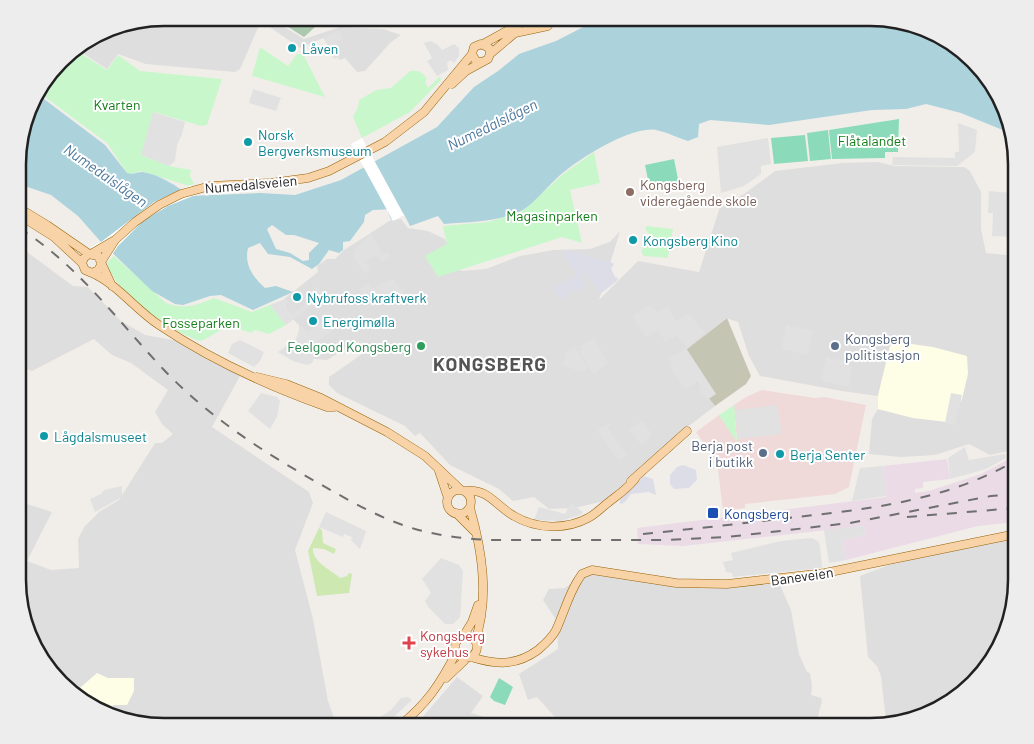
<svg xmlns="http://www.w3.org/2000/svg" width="1034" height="744" font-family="Barlow,sans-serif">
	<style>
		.residential { fill: #dfdede }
		.commercial { fill: #f0d9d9 }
		.industrial { fill: #eadbe7 }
		.education { fill: #fefde5 }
		.construction { fill: #c5c5b4 }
		.grass { fill: #cee8b2 }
		.cemetery { fill: #abc9ae }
		.park { fill: #c9f7cc }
		.pitch { fill: #8bdbba }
		.parking { fill: #e1e1e1 }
		.plaza { fill: #dddde7 }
		.water { fill: #acd2dc; fill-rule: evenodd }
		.pier { fill: #fff }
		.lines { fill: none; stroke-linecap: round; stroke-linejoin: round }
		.major-casing { stroke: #976308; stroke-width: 9 }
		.major { stroke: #f7d3a7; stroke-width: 8 }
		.rail { stroke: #6f6f6f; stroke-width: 2; stroke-dasharray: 10 10; stroke-linecap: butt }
		.culture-dot { fill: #0f9aa8; stroke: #fff; stroke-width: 2 }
		.education-dot { fill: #8d6e63; stroke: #fff; stroke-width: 2 }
		.leisure-dot { fill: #2e9e5b; stroke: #fff; stroke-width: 2 }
		.service-dot { fill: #5c6f8a; stroke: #fff; stroke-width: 2 }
		.transit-dot { fill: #1a4fb4; stroke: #fff; stroke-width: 2 }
		.health-dot { fill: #e0444e; stroke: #fff; stroke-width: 2 }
		.labels { text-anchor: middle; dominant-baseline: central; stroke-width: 4; stroke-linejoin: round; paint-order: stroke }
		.culture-label { font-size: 14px; fill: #0d838f; stroke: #fff; text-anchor: start }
		.park-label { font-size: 14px; fill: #127d18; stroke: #fff }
		.street-label { font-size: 14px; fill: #212121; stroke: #fff }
		.education-label { font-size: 14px; fill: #785e54; stroke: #fff; text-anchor: start }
		.service-label { font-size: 14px; fill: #4e5e75; stroke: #fff; text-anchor: start }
		.leisure-label { font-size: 14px; fill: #27864d; stroke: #fff; text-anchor: end }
		.transit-label { font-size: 14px; fill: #164399; stroke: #fff; text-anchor: start }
		.health-label { font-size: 14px; fill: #be3a42; stroke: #fff; text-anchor: start }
		.water-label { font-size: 15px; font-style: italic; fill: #4b779d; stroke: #fff }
		.district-label { font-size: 19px; font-weight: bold; letter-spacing: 1px; fill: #545454; stroke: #fff }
		.rim { fill: none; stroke: #212121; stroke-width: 2.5 }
	</style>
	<rect width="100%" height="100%" fill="#f1eee9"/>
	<path class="residential" d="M165 18H270L304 39 340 27 383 29 401 35 390 43 365 71 357 72 345 58 340 60 323 38 300 48 261 21 240 69 235 72 146 64 118 54 107 69 78 50 72 57 67 54 117 25Z
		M878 162 894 166 964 167 970 171 981 192V229L986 253 1016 256V448L1013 450 990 455 969 444 935 455 901 457 869 454 872 419 878 409 913 418 949 422 890 346 878 396 842 391 760 376 749 356 738 322 726 318 678 357 715 406 681 432 609 500 574 508 549 509 534 497 513 501 499 489 450 465 420 433 415 436 405 426 337 393 329 385V377L365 352V345L357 342 327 360 314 359 300 339 299 325 288 314 284 299 318 272 317 266 327 259H335L344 250 391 220 401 219 408 228 428 231 445 239 461 271 486 269 520 256 554 250 590 249 610 242 620 231 599 300 638 261 699 272 720 207 744 194 775 171 843 163Z
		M19 246 73 286 88 287 121 321 145 335 179 341 240 376 212 427 309 492 313 503 295 550 313 619 328 701 337 726H155L109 715 75 696 37 653 19 598V505L21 502 52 512 27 561 51 570 79 568 78 539 85 526 99 512 119 500 155 443H162L173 434 162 424 155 412 168 390 131 363 112 355 94 339 32 371 19 367Z
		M1016 537V589L1005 635 986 669 934 711 888 722 886 721 881 676 877 666 868 657 860 576 889 565 996 540Z
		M594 572 663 585 733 588 779 583 791 610 799 654 807 672 810 673 812 686 811 695 821 698 822 701 816 724 817 726H563L537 697 528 700 519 674 558 649 557 621 543 600 549 589 565 588 578 578Z
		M457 677 483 696 471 713 505 723V726H415Z"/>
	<path class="commercial" d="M762 390 815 398 824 397 866 405 849 487 835 494 745 504V508L723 511 717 462 696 432 719 415 737 441 734 405 746 397Z"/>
	<path class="industrial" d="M1016 455V522L978 526 846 560 842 541 865 534 864 526 683 546 638 544 637 528 886 497 883 466 947 459 950 479 923 482V488L915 489V493L929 491 981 474Z"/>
	<path class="education" d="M898 342 933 347 967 356 968 374 962 399 948 422 913 418 878 409V396L890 346Z
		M97 673 108 678H134V691L127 705H113L111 716 73 694Z"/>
	<path class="construction" d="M727 318 751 376 746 384 715 406 677 357Z"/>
	<path class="grass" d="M319 528 322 530 323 543 336 549 334 554 324 549 313 548C312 562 330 569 340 578L347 576 349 573 352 574 349 593 317 596 308 551Z"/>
	<path class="cemetery" d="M274 18H325L304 37Z"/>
	<path class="park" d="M260 47 288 66 297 54H303L325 97 252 76Z
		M77 51 107 70 118 55 140 71 222 79 207 125 201 126 154 112 141 155 169 166 191 170 190 176 194 184 189 186 141 171 131 174 127 173 107 143 37 91 43 83H53Z
		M410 71C418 70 423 72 427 79L425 82 428 88 440 76 441 80 410 112 362 138 353 117 358 107 359 100 376 90 391 88Z
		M594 152 600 183 570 190 582 243 562 237 438 277 425 256 447 244 443 226 488 222 521 212 562 175Z
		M647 226 673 229 668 258 644 256 641 252 649 235 645 228Z
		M114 256 166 303C184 310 197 305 214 298L252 312 270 305 286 325 269 334 255 330 251 333C221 322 227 329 201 341 174 334 112 292 107 262Z
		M734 405 737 442 719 415Z"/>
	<path class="pitch" d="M899 119 898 152H885V158L832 159 829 130Z
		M828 130 831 159 810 161 807 133Z
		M805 135 808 161 774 164 771 138Z
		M674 159 679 184 650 190 645 165Z
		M499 678 513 687 505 705 494 701 490 697Z"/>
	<path class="parking" d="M339 30 342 40 337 41 340 57 334 59 324 38Z
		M431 41 438 45 442 50 454 44 459 48V56L454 63 450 60 447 63 448 70 437 76 427 61 432 58 424 43Z
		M253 89 281 98 276 111 249 103Z
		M153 112 185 122 182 134 177 145 175 161 169 166 141 155Z
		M958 123 977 130 975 152 957 166 892 165 893 157 955 158V152H959Z
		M768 138 771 164 761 166V174L744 186 721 193 717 147Z
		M989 191 1013 193 1012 212H1009L1008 217 1016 213V237L992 236 993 213H988Z
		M371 233 382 254 389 253 391 256 382 262 376 255 368 260 363 259 370 269 365 274 353 257 356 249Z
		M393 279 406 295 398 301 391 293 372 307 360 292 361 288 368 283 373 288Z
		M317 286 326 299 314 304 286 325 270 305 285 299 289 303 285 306 292 314 310 302 306 296Z
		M650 305 658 312 668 306 676 321 689 314 705 333 687 348 677 335 666 342 657 330 646 337 632 316Z
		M330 315 338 327 307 348 314 358 312 363 307 365 293 361 278 352 296 339 301 325 307 332Z
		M786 325 813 331 808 355 782 349Z
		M594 338 608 363 594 374 579 352 583 349 581 346Z
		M240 340 264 352 260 361 254 367 228 353 232 344Z
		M574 347 588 368 582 372 560 364 566 359 563 354Z
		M686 348 716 394 707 400 700 392 701 390 697 382 686 389 672 371 670 358Z
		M826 357 845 361 852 367 849 387 821 381Z
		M261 393 277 397 280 401 277 417 270 429 248 411Z
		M951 393 962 395 955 425 945 423Z
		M777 405 782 434 738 439 735 410Z
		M643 421 652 435 642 445 628 429Z
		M610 423 611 425 607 428 627 455 619 461 598 432 600 428Z
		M965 447 969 460 1005 454 1006 458 986 469 950 479 948 458Z
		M883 466 886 496 852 501 860 468Z
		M122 486V497L95 512 90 499 101 494 104 490Z
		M571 503 583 512 580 515 561 521 534 520 539 507 565 514Z
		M326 512 366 531 360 549 351 540 352 537 344 534 343 537 319 527Z
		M864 526 865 534 842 541 846 560 829 563 824 530Z
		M812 538 818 541 820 546 822 568 733 577 732 573 726 572 723 562 733 560 731 553 781 541Z
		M441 558 459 565 463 571 460 617 453 624H445L429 608 425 601 431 593 422 579Z
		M408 697 412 700 384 726H367L391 710 401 698Z"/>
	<path class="plaza" d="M567 250 610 262 614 264 611 269 615 277 618 278 617 281 600 294 585 273 580 276 587 285 576 293 574 290 560 301 552 289 576 274 562 253Z
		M683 465 696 470 697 480 689 488 674 489 670 484V475L677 467Z
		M644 476 653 479 656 495 649 492 631 494 624 503 620 504V499Z"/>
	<path class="water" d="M613 18H879L917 25 959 48 1001 99 1010 133 961 113 926 104 906 109 872 110 769 125 710 120 699 124 698 137 688 141C678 138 667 132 656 130 631 125 573 162 556 179 545 189 532 206 519 212 495 222 470 222 444 224L438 216 410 226 404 214 391 219 388 212 393 209 373 210 365 215 364 222 350 241 343 242V250L339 253 329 250 319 264 312 269 290 257 268 254 260 243 248 248C244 265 253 277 265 288L276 286 293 292 253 310 221 295 210 296 183 305 175 304 152 291 101 242 78 216 51 195 19 184V145L36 93 105 145 127 173C133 175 137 172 143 172 160 175 177 186 190 196L260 193 295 195 341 180 437 127 474 87 498 71 519 54 556 41 591 23ZM272 225 286 235H294L319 243 309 253V260L303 261 290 253 276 249 267 229Z"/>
	<path class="pier" d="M362 138 404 215 393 221 351 144Z
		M191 185 198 194 168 206 143 221 118 246 107 262 91 247 101 242 154 202Z"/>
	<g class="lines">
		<g class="major-casing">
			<path id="major" d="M550 22 560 18
				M483 44 530 18
				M490 54 515 33 548 26 551 18
				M452 84 466 71 488 59 490 54 489 48 481 44 474 47 472 54 476 61 481 62
				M19 208 47 225 89 254
				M19 215 54 237 82 263
				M91 254 115 240
				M101 262 115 240 135 222 159 205 181 194 210 186 271 183 308 178 329 171 385 142 424 112 472 54
				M101 265 98 270 92 273 85 270 82 263 84 258 89 254 98 256 112 286
				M92 273C116 283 136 310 159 325 211 360 268 386 327 407H334
				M257 377 286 384 321 398 387 432 425 456 461 490
				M439 471 448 498
				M631 481 687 431
				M447 502a12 12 0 1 1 24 0a12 12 0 1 1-24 0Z
				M466 491C488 488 496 506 514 516 536 529 566 530 588 518 596 514 602 507 609 502 619 494 627 489 635 479
				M470 508C482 550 490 598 475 641
				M456 513 475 532
				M464 635 472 622 478 605
				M455 647a11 11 0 1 1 22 0a11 11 0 1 1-22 0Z
				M471 657C496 665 516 666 538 650 545 644 552 638 556 630 564 613 568 596 578 580L582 574 592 570 676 583 727 584 825 573 1016 534
				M446 678 465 660
				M399 726C427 704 440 684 456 653"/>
		</g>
		<use href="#major" class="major"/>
		<path class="rail" d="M19 228C78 265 117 320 164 370 209 417 263 452 320 484 350 501 381 519 415 529 440 536 465 539 490 540H666L727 537 850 523 991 496 1016 494
			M907 517 1016 508
			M643 534C691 529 739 524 787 518 863 510 949 501 1016 460"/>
	</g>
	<g class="culture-dot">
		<circle cx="292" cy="48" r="5"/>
		<circle cx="248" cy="142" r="5"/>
		<circle cx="633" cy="240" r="5"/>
		<circle cx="297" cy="297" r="5"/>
		<circle cx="313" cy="321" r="5"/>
		<circle cx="44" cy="436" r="5"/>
		<circle cx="780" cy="454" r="5"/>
	</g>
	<circle class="education-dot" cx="630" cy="192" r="5"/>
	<circle class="leisure-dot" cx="421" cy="346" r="5"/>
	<g class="service-dot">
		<circle cx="835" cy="346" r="5"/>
		<circle cx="763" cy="453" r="5"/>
	</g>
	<rect class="transit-dot" x="707" y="507" width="12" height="12" rx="2.5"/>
	<path class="health-dot" d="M406.5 635.5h5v5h5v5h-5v5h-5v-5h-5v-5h5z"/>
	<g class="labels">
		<g class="culture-label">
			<text x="302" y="48">Låven</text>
			<text x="258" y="134">Norsk<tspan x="258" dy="16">Bergverksmuseum</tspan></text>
			<text x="643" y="240">Kongsberg Kino</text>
			<text x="307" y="297">Nybrufoss kraftverk</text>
			<text x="323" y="321">Energimølla</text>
			<text x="54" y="436">Lågdalsmuseet</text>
			<text x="790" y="454">Berja Senter</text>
		</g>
		<g class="park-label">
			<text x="117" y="104">Kvarten</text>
			<text x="872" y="140">Flåtalandet</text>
			<text x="552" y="215">Magasinparken</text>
			<text x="201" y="322">Fosseparken</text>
		</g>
		<g class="street-label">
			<text transform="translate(251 184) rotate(-5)">Numedalsveien</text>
			<text transform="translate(802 576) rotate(-8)">Baneveien</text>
		</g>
		<g class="education-label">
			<text x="640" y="184">Kongsberg<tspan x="640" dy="16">videregående skole</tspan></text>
		</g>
		<g class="service-label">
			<text x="845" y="338">Kongsberg<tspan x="845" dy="16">politistasjon</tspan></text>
			<text x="753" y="445" text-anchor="end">Berja post<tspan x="753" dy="16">i butikk</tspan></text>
		</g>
		<g class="leisure-label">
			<text x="411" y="346">Feelgood Kongsberg</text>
		</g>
		<g class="transit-label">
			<text x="724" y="513">Kongsberg</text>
		</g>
		<g class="health-label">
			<text x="420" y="635">Kongsberg<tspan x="420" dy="16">sykehus</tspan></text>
		</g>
		<g class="water-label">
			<text transform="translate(492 124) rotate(-26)">Numedalslågen</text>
			<text transform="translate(106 175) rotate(35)">Numedalslågen</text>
		</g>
		<g class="district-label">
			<text x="490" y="363">KONGSBERG</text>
		</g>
	</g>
	<path d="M0 0H1034V744H0ZM164 26H870A138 138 0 0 1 1008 164V580A138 138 0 0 1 870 718H164A138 138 0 0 1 26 580V164A138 138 0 0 1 164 26Z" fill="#ededed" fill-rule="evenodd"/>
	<path class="rim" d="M164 26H870A138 138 0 0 1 1008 164V580A138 138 0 0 1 870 718H164A138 138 0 0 1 26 580V164A138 138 0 0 1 164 26Z"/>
</svg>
